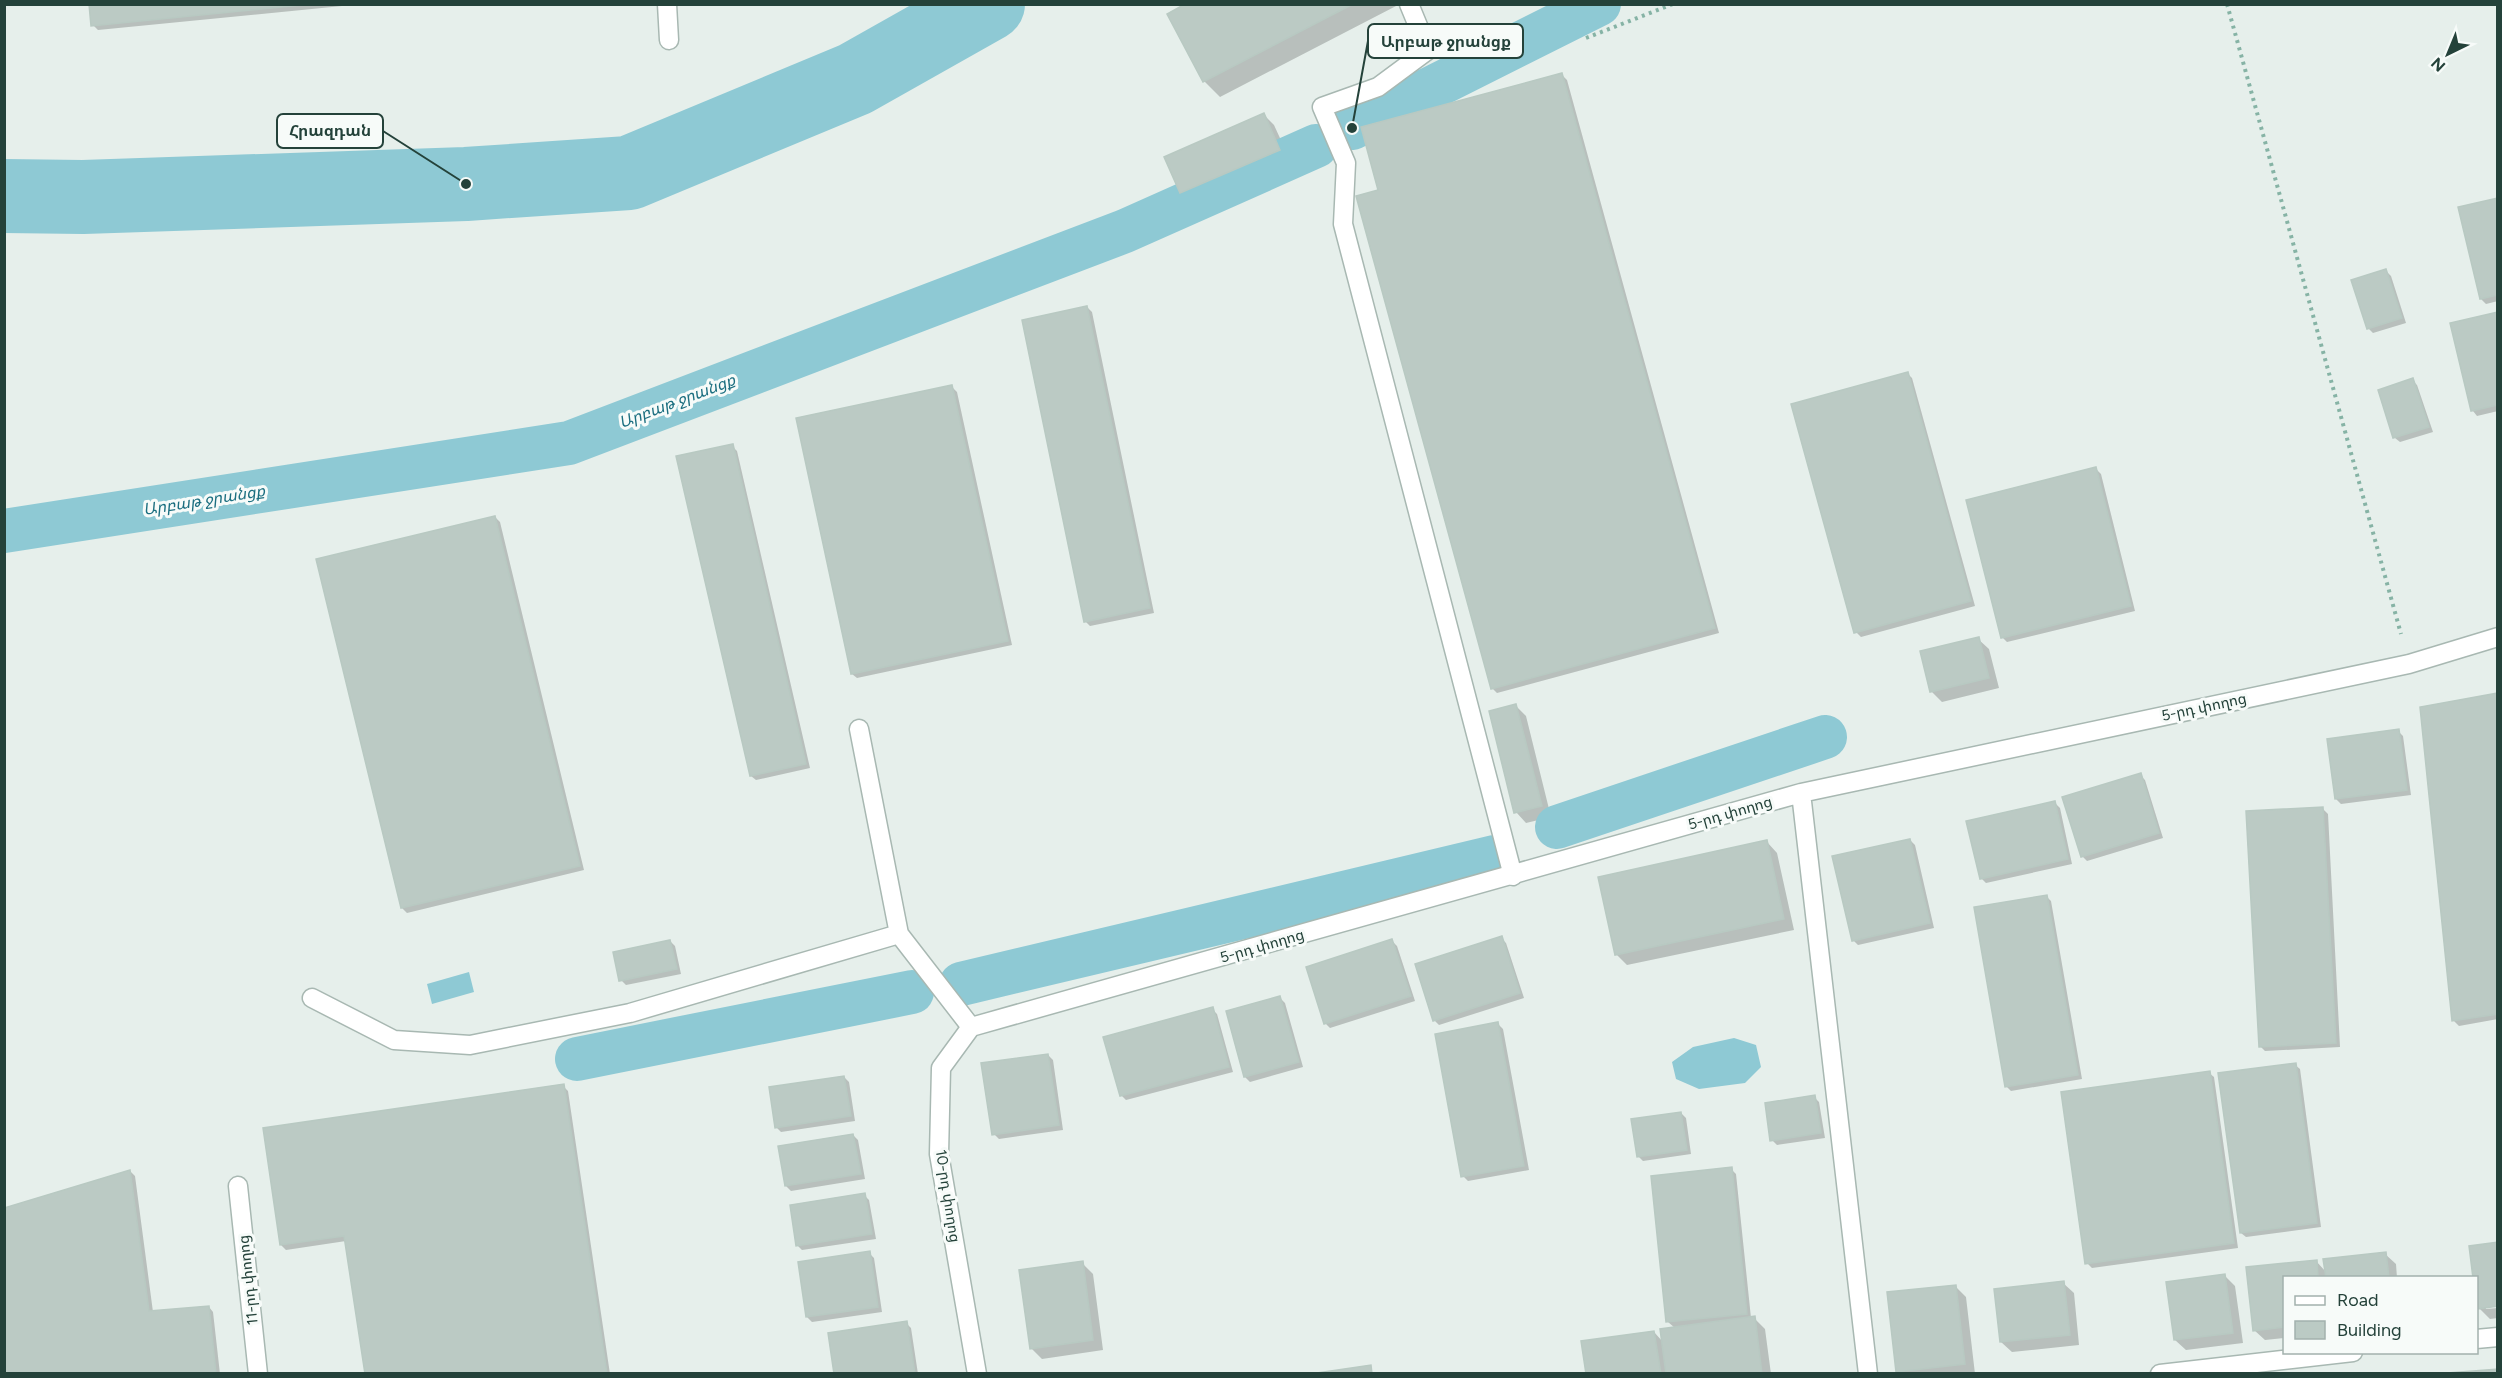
<svg xmlns="http://www.w3.org/2000/svg" width="2502" height="1378" font-family="Figtree,'Noto Sans Armenian',sans-serif">
	<style>
		.water { fill: #8ec9d4 }
		.shadow { fill: #0003 }
		.lines { fill: none; stroke-linecap: round; stroke-linejoin: round }
		.canal { stroke: #8ec9d4; stroke-width: 44 }
		.river { stroke: #8ec9d4; stroke-width: 74 }
		.building { fill: #bbcac4; stroke: #b8c9c2; stroke-width: 1.5 }
		.lane-casing { stroke: #a8b8b2; stroke-width: 21 }
		.street-casing { stroke: #a8b8b2; stroke-width: 21 }
		.path { stroke: #86b3a5; stroke-width: 4; stroke-dasharray: 3 4.5; stroke-linecap: butt }
		.lane { stroke: #fff; stroke-width: 18 }
		.street { stroke: #fff; stroke-width: 18 }
		.labels { text-anchor: middle; dominant-baseline: central; stroke-width: 6; stroke-linejoin: round; paint-order: stroke }
		.street-label { font-size: 15px; fill: #24423a; stroke: #f7fbf9 }
		.water-label { font-size: 16px; font-style: italic; fill: #1c6f80; stroke: #f7fbf9 }
		.leader { fill: none; stroke: #24423a; stroke-width: 2 }
		.callout-dot { fill: #24423a; stroke: #f7fbf9; stroke-width: 2 }
		.callout { fill: #f7fbf9; stroke: #24423a; stroke-width: 2 }
		.callout-label { font-size: 16px; text-anchor: middle; font-weight: bold; fill: #24423a }
	</style>
	<rect width="100%" height="100%" fill="#e6efeb"/>
	<path class="water" d="M469 972 474 992 432 1004 427 984Z
		M1734 1038 1756 1045 1761 1067 1745 1083 1699 1089 1676 1079 1672 1062 1693 1047Z"/>
	<path class="shadow" d="M91 4H352V5L98 30 93 25Z
		M1188 4H1398V5L1220 97 1204 81Z
		M1562 75 1567 80 1719 633 1497 693 1492 688 1380 191Z
		M1264 115 1274 125 1290 160 1192 203 1181 193 1166 158Z
		M2498 200V301L2486 304 2481 299Z
		M2386 271 2391 276 2406 323 2373 333 2368 328Z
		M1087 307 1092 312 1154 613 1090 626 1085 621Z
		M2498 314V411L2477 416 2473 411Z
		M1907 373 1912 378 1975 606 1861 637 1856 632Z
		M2412 380 2417 385 2433 432 2400 442 2395 438 2379 391Z
		M952 387 957 392 1012 645 857 678 852 674Z
		M732 446 737 451 810 768 756 780 751 776Z
		M2096 469 2101 474 2135 611 2007 642 2002 637Z
		M495 517 500 522 584 870 407 913 402 908Z
		M1978 639 1989 649 1999 688 1942 702 1932 692 1922 652Z
		M2498 694V1019L2459 1026 2454 1021 2422 709Z
		M1516 706 1526 716 1551 817 1526 823 1516 812Z
		M2398 731 2403 736 2411 795 2341 804 2336 799Z
		M2140 775 2145 780 2163 838 2087 861 2083 857 2064 798Z
		M2055 803 2060 808 2072 864 1986 883 1981 878Z
		M2323 809 2328 814 2340 1047 2265 1051 2260 1046Z
		M1910 840 1915 845 1934 928 1858 945 1853 940Z
		M1767 842 1777 853 1794 930 1627 965 1616 954Z
		M2046 896 2051 901 2082 1079 2011 1091 2006 1086Z
		M1501 938 1506 943 1524 998 1439 1025 1434 1020Z
		M670 941 675 946 681 974 626 985 621 980Z
		M1392 941 1397 946 1415 1001 1330 1028 1325 1023Z
		M1280 998 1285 1003 1303 1067 1250 1082 1245 1077Z
		M1212 1009 1217 1014 1233 1072 1126 1100 1121 1095Z
		M1498 1024 1503 1029 1529 1170 1468 1181 1463 1176Z
		M1048 1055 1053 1060 1063 1130 999 1139 994 1134Z
		M2295 1065 2300 1069 2321 1227 2246 1237 2241 1233Z
		M2209 1073 2214 1077 2238 1248 2092 1268 2087 1263Z
		M844 1077 849 1082 855 1121 781 1132 777 1128Z
		M563 1086 568 1091 610 1374H366L346 1241 286 1250 281 1245Z
		M1814 1097 1819 1102 1825 1138 1777 1145 1772 1140Z
		M1681 1113 1686 1118 1691 1154 1643 1161 1638 1156Z
		M853 1135 858 1140 865 1179 791 1191 786 1186Z
		M1731 1169 1736 1174 1751 1318H1754L1765 1329 1771 1374H1587L1654 1332 1663 1342 1675 1328 1668 1322Z
		M130 1171 135 1176 153 1312 209 1307 213 1312 220 1374H4Z
		M864 1195 869 1200 876 1239 802 1250 797 1245Z
		M2471 1247 2486 1309 2498 1308V1318L2490 1319 2479 1308Z
		M869 1253 874 1258 882 1312 812 1322 807 1317Z
		M2385 1254 2396 1264 2397 1278H2284V1338L2265 1340 2254 1330 2248 1269 2316 1261 2326 1272Z
		M1082 1263 1093 1274 1103 1350 1042 1359 1031 1348Z
		M2225 1276 2235 1286 2243 1343 2186 1350 2175 1340Z
		M2063 1283 2074 1293 2079 1345 2012 1352 2001 1342Z
		M1955 1286 1966 1297 1975 1374H1899L1897 1371Z
		M906 1323 911 1328 918 1374H836Z"/>
	<g class="lines">
		<path class="canal" d="M1352 128 1599 4
			M4 531 569 443 1125 231 1316 146
			M1557 827 1825 737
			M961 984 1495 857
			M577 1059 912 992"/>
		<path class="river" d="M4 196 83 197 466 184 629 173 855 79 988 4"/>
	</g>
	<path class="building" d="M89 4H312L91 26Z
		M1185 4H1353L1203 82 1167 14Z
		M1562 73 1715 628 1491 689 1356 196 1378 190 1361 127Z
		M1264 113 1280 150 1180 193 1164 157Z
		M2498 198V295L2480 299 2458 207Z
		M2386 269 2402 318 2367 329 2351 280Z
		M1087 306 1150 608 1084 622 1022 320Z
		M2498 312V405L2471 411 2450 323Z
		M1908 372 1971 601 1854 633 1791 404Z
		M2413 378 2429 427 2393 438 2378 390Z
		M952 385 1008 641 851 674 796 418Z
		M733 444 806 764 750 776 676 456Z
		M2096 467 2131 606 2001 638 1966 500Z
		M495 516 580 866 401 908 316 559Z
		M1979 637 1989 678 1930 692 1920 651Z
		M2498 693V1014L2452 1021 2420 707Z
		M1516 704 1542 806 1514 813 1489 711Z
		M2399 729 2407 790 2335 799 2327 739Z
		M2141 773 2159 833 2081 857 2062 797Z
		M2055 801 2068 859 1980 879 1966 821Z
		M2323 807 2336 1043 2259 1047 2246 811Z
		M1910 839 1930 923 1852 941 1832 856Z
		M1767 840 1784 919 1615 955 1598 877Z
		M2047 895 2078 1075 2005 1087 1974 907Z
		M1502 936 1520 993 1433 1021 1415 964Z
		M1392 939 1411 996 1324 1024 1306 967Z
		M670 940 677 969 619 981 613 952Z
		M1280 996 1299 1062 1244 1077 1226 1011Z
		M1213 1007 1229 1067 1120 1096 1103 1037Z
		M1498 1022 1524 1166 1461 1177 1435 1034Z
		M1048 1054 1059 1125 992 1135 981 1063Z
		M2296 1063 2317 1223 2240 1233 2218 1073Z
		M2210 1071 2234 1243 2085 1264 2061 1092Z
		M844 1076 851 1116 775 1128 769 1087Z
		M564 1084 607 1374H365L344 1236 280 1245 263 1128Z
		M1815 1095 1821 1133 1770 1141 1765 1103Z
		M1681 1112 1687 1150 1637 1157 1631 1119Z
		M853 1134 861 1174 785 1186 778 1146Z
		M1732 1167 1747 1314 1666 1322 1651 1176Z
		M130 1170 149 1311 209 1306 216 1374H4V1208Z
		M865 1193 872 1234 796 1246 790 1205Z
		M2498 1242V1306L2478 1309 2476 1278H2473L2469 1246Z
		M870 1251 878 1307 806 1317 798 1262Z
		M2386 1252 2389 1278H2326L2323 1259Z
		M2317 1260 2318 1278H2284V1327L2253 1331 2246 1267Z
		M1083 1261 1093 1340 1030 1349 1019 1270Z
		M2225 1274 2233 1333 2174 1340 2166 1282Z
		M2064 1281 2070 1335 2000 1342 1994 1289Z
		M1956 1285 1965 1364 1896 1372 1887 1292Z
		M1755 1316 1762 1374H1666L1660 1329Z
		M907 1321 915 1374H834L828 1333Z
		M1654 1331 1661 1374H1586L1581 1341Z
		M1371 1365 1372 1374H1310Z
		M2498 1369V1374H2434Z"/>
	<g class="lines">
		<g class="lane-casing">
			<path id="lane" d="M1409 4 1428 50 1378 87 1322 107 1346 163 1343 224 1513 876
				M859 729 899 934 971 1027
				M312 998 394 1040 470 1045 630 1013 899 934"/>
		</g>
		<g class="street-casing">
			<path id="street" d="M667 4 669 40
				M1801 793 1868 1374
				M238 1186 258 1374
				M2476 1339 2498 1337
				M977 1374 939 1154 941 1068 971 1027 1801 793 2409 664 2498 637
				M2160 1374 2353 1352"/>
		</g>
		<path class="path" d="M2227 4 2401 634
			M1586 38 1673 4"/>
		<use href="#lane" class="lane"/>
		<use href="#street" class="street"/>
	</g>
	<g class="labels">
		<g class="street-label">
			<text transform="translate(2204 707) rotate(-12)">5-րդ փողոց</text>
			<text transform="translate(1730 813) rotate(-16)">5-րդ փողոց</text>
			<text transform="translate(1262 946) rotate(-16)">5-րդ փողոց</text>
			<text transform="translate(948 1196) rotate(81)">10-րդ փողոց</text>
			<text transform="translate(248 1280) rotate(-96)">11-րդ փողոց</text>
		</g>
		<g class="water-label">
			<text transform="translate(677 401) rotate(-21)">Արբաթ ջրանցք</text>
			<text transform="translate(204 500) rotate(-9)">Արբաթ ջրանցք</text>
		</g>
	</g>
	<path class="leader" d="M1352 128L1368 41M466 184L383 131"/>
	<g class="callout-dot">
		<circle cx="1352" cy="128" r="6"/>
		<circle cx="466" cy="184" r="6"/>
	</g>
	<g class="callout">
		<rect x="1368" y="24" width="155" height="34" rx="6"/>
		<rect x="277" y="114" width="106" height="34" rx="6"/>
	</g>
	<g class="callout-label">
		<text x="1446" y="47">Արբաթ ջրանցք</text>
		<text x="330" y="136">Հրազդան</text>
	</g>
	<rect width="2502" height="1378" fill="none" stroke="#24423a" stroke-width="12"/>
	<rect x="2283" y="1276" width="195" height="78" fill="#f7fbf9" stroke="#a3b1ad" stroke-width="1.5"/>
	<rect x="2295" y="1296" width="30" height="9" fill="#ffffff" stroke="#a3b1ad" stroke-width="1.5"/>
	<text x="2337" y="1306" font-size="18" fill="#24423a">Road</text>
	<rect x="2295" y="1321" width="30" height="18" fill="#bbcac4" stroke="#a3b1ad" stroke-width="1.5"/>
	<text x="2337" y="1336" font-size="18" fill="#24423a">Building</text>
	<g transform="translate(2448 54) rotate(223)" stroke="#f7fbf9" stroke-width="4.5" paint-order="stroke">
	<path d="M0-4.5L10 22L0 15L-10 22Z" fill="#24423a"/>
	<text y="-9" font-size="16" font-weight="bold" text-anchor="middle" fill="#24423a">N</text>
	</g>
</svg>
